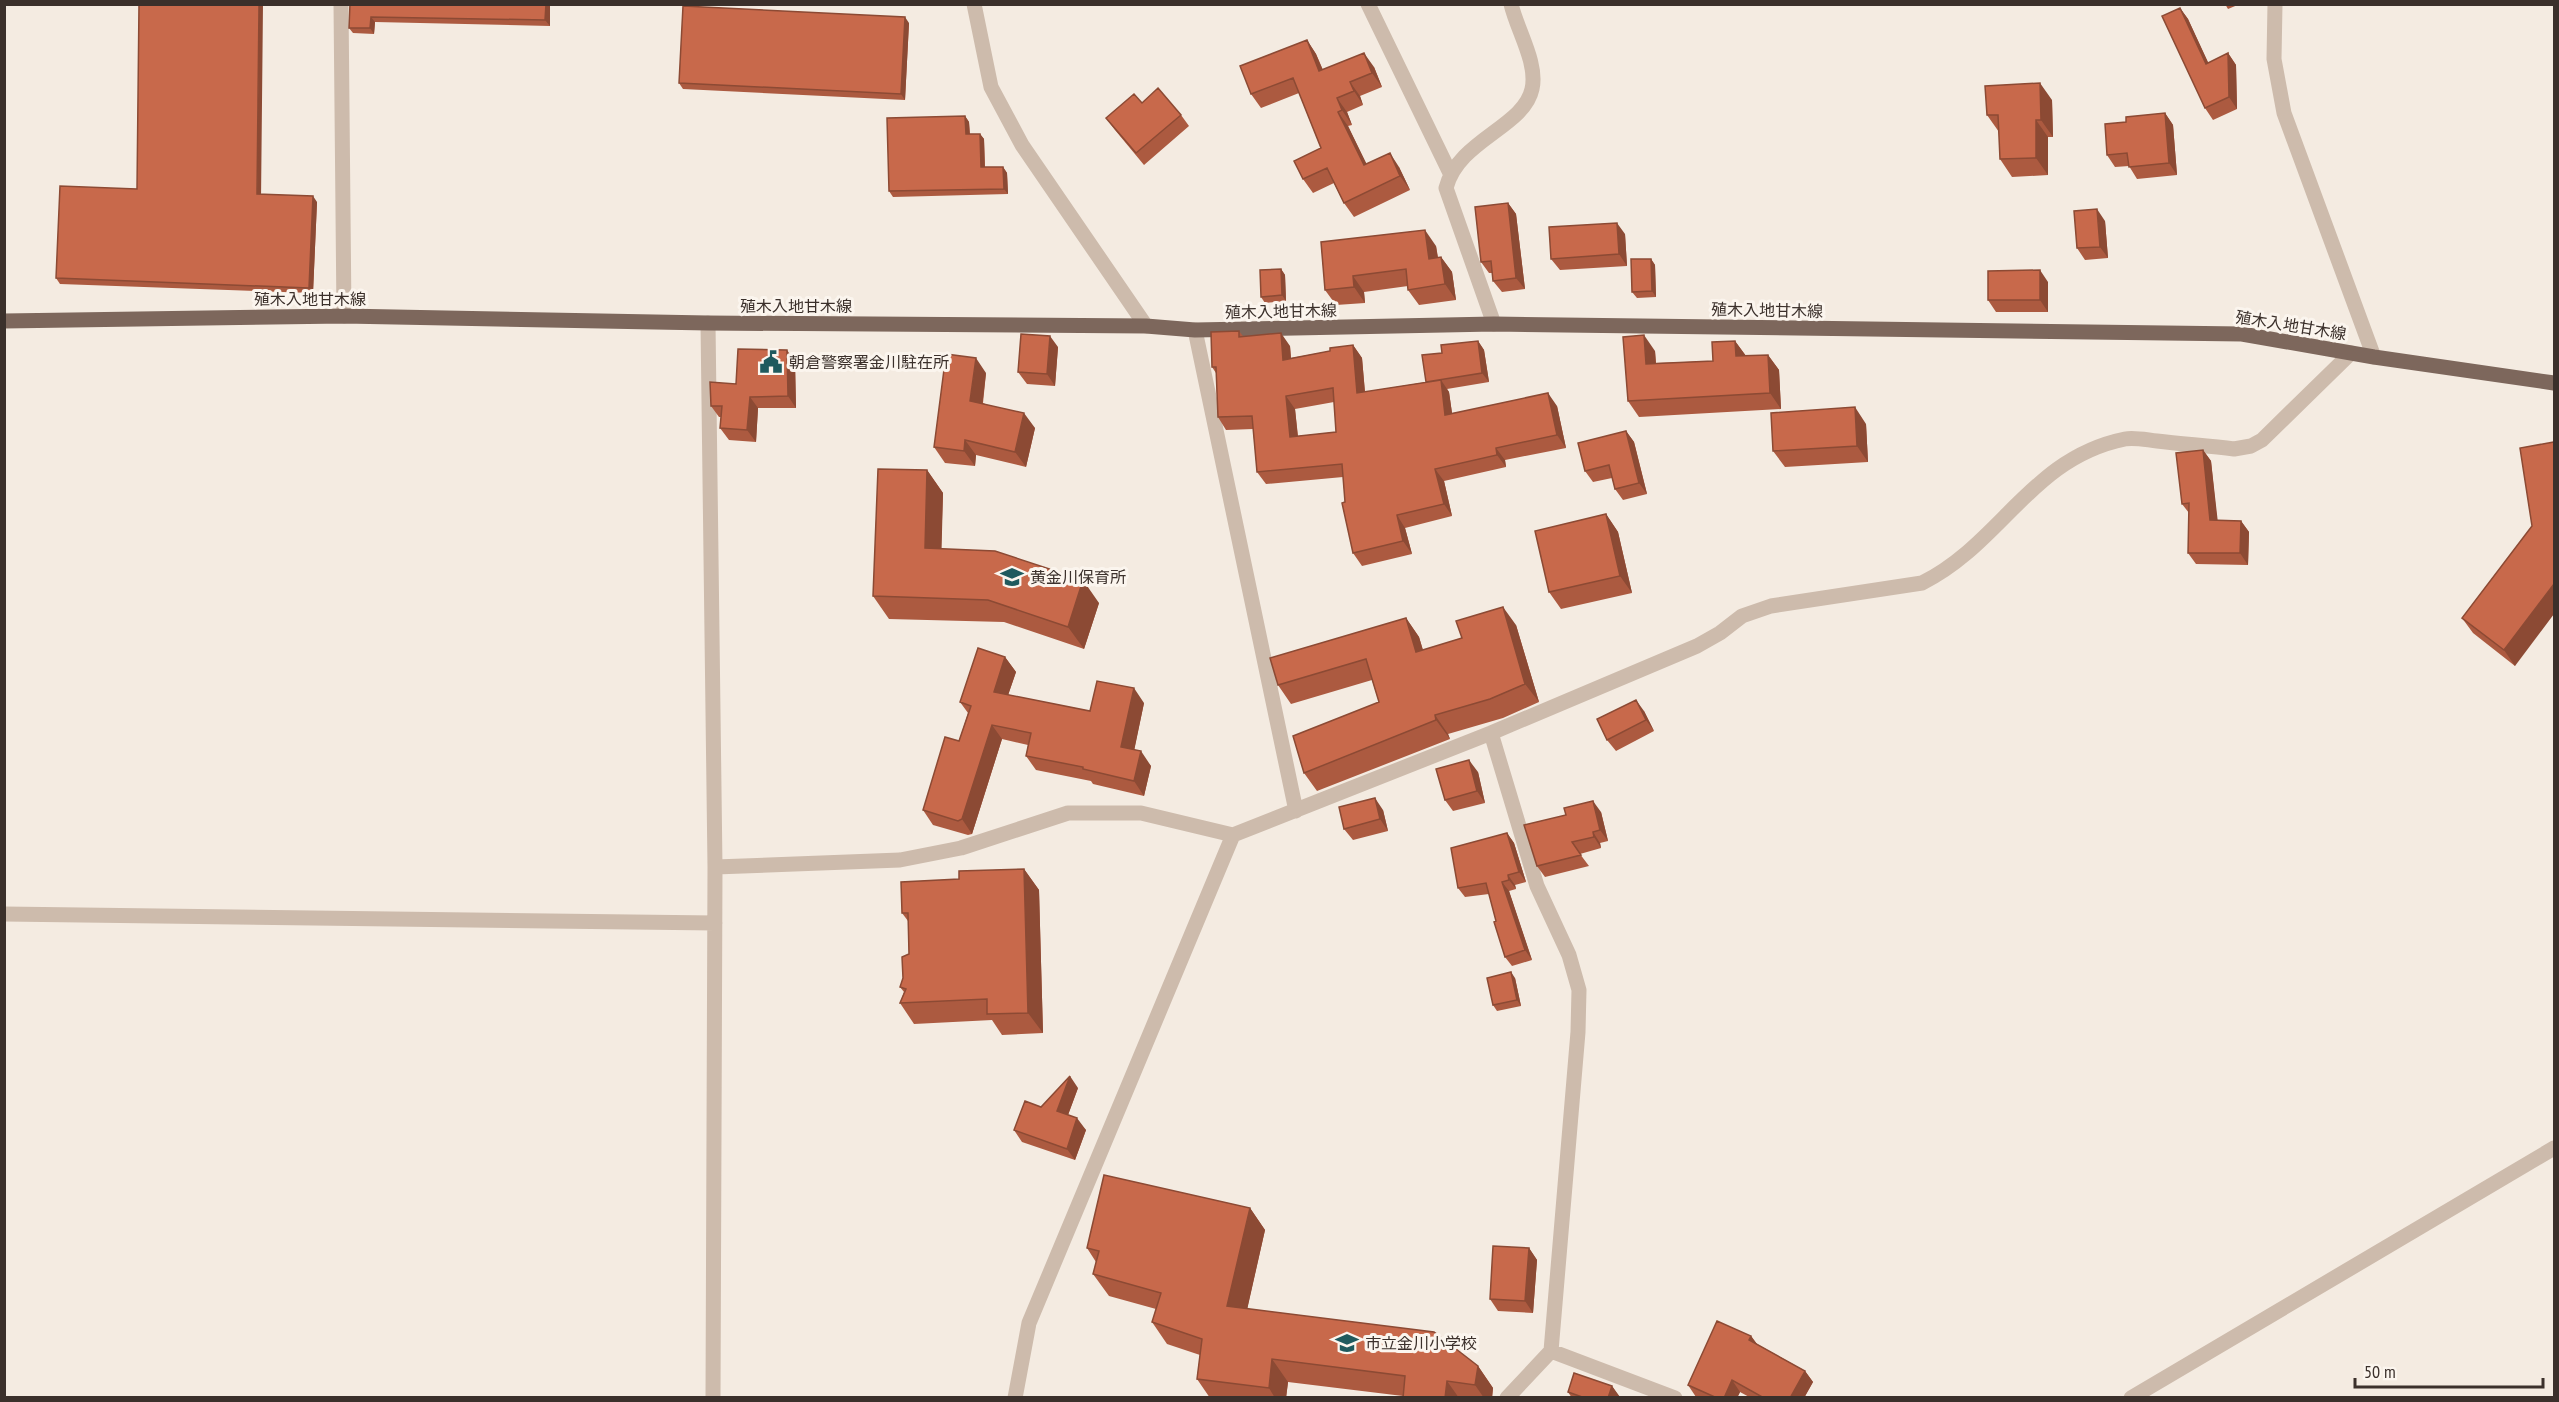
<svg xmlns="http://www.w3.org/2000/svg" width="2559" height="1402" font-family="'PT Sans Narrow','Noto Sans JP',sans-serif">
	<style>
		.lines { fill: none; stroke-linecap: round; stroke-linejoin: round }
		.minor { stroke: #cdbbac; stroke-width: 15 }
		.major { stroke: #7d675c; stroke-width: 15 }
		.wall { fill: #ac5a40; fill-rule: evenodd }
		.shaded-wall { fill: #8c4a34 }
		.building { fill: #c8694b; stroke: #8c4a34; stroke-width: 1.5; fill-rule: evenodd }
		.labels { text-anchor: middle; dominant-baseline: central; stroke-width: 6; stroke-linejoin: round; paint-order: stroke }
		.street-label { font-size: 16px; fill: #3b302b; stroke: #fbf5ee }
		.poi-label { font-size: 16px; fill: #3b302b; stroke: #fbf5ee; text-anchor: start }
	</style>
	<rect width="100%" height="100%" fill="#f4ebe1"/>
	<g class="lines">
		<path class="minor" d="M341 4 344 316
			M974 4 991 87 1022 145 1146 326
			M1368 4 1450 173
			M2275 4 2274 59 2284 113 2374 357
			M708 323 715 867 713 1398
			M1494 324 1446 188C1458 140 1524 127 1532 89 1538 63 1517 30 1511 4
			M1195 330 1296 811
			M1491 733 1537 886 1569 955 1579 990 1578 1032 1551 1351 1507 1398
			M715 867 900 860 961 848 1068 813H1141L1233 835 1491 733 1697 646 1720 633 1742 616 1771 606 1922 583C2002 543 2031 458 2125 439 2134 437 2147 440 2157 441 2183 444 2209 446 2234 449L2251 446 2262 440 2351 353
			M4 914 715 923
			M1551 1351 1675 1398
			M1015 1398 1029 1323 1233 835
			M2131 1398 2554 1148"/>
		<path class="major" d="M4 321 344 316 708 323 1146 326 1195 330 1494 324 2242 334 2374 357 2554 383"/>
	</g>
	<path class="wall" d="M350 4H550V26L375 22 374 34 353 33 349 28Z
		M2225 4H2240L2228 9Z
		M2180 8 2188 19 2208 63 2228 53 2236 65 2237 109 2213 120 2205 108Z
		M909 23 905 100 683 89 679 83Z
		M1307 40 1316 54 1323 70 1374 67 1382 87 1360 96 1363 105 1347 112 1352 125 1348 126 1366 164 1399 167 1410 190 1354 217 1344 203 1334 183 1313 193 1303 179 1321 148 1299 93 1261 108 1251 94Z
		M2052 100 2053 137H2048V175L2012 177 2000 159 1999 132 1987 115Z
		M1142 103 1181 115 1189 126 1144 165 1115 130 1106 118Z
		M2165 113 2173 125 2177 175 2137 179 2129 166 2115 167 2107 155 2126 122Z
		M965 116 969 122 970 134H980L984 139 985 167H1003L1007 173 1008 194 893 197 889 191Z
		M261 194 317 202 313 293 60 284 56 278Z
		M1508 203 1516 214 1525 289 1502 292 1493 281V273H1489L1481 262Z
		M2105 221 2108 258 2085 260 2077 248Z
		M1625 234 1627 266 1560 270 1551 259Z
		M1321 242 1436 246 1438 257H1441L1452 272 1456 300 1419 305 1408 290V286L1364 292 1365 303 1336 305 1325 290Z
		M1651 259 1655 265 1656 297 1637 298 1632 292Z
		M1281 269 1285 275 1286 301 1265 303 1261 297Z
		M2048 282V312H1996L1988 300Z
		M1239 331 1243 336 1290 346 1291 358 1330 351 1353 345 1362 358 1365 392 1426 382 1442 353 1478 341 1484 350 1489 382 1447 389 1449 392 1452 413 1557 406 1566 448 1505 460 1506 467 1444 481 1452 516 1405 528 1412 554 1362 566 1353 553 1345 502 1343 477 1266 484 1257 472 1253 429 1226 430 1218 417 1216 373 1212 367ZM1334 402 1336 432 1298 436 1295 409Z
		M1735 341 1746 356 1768 355 1779 370 1781 409 1639 417 1628 401 1655 351 1656 363 1713 361Z
		M1058 347 1055 386 1027 384 1018 372Z
		M795 362 796 408H758L756 442 729 440 720 428 721 417H719L711 406 736 384Z
		M986 373 983 403 1035 428 1026 467 976 455 975 466 945 463 934 447Z
		M1866 424 1868 462 1785 467 1773 451Z
		M1626 431 1634 442 1647 494 1623 500 1615 489 1612 478 1593 482 1585 471Z
		M2554 442 2515 666 2473 633 2462 618 2532 526Z
		M2203 450 2211 461 2217 520 2241 521 2249 532 2248 565 2196 564 2188 553 2189 513 2182 504Z
		M927 470 943 493 941 549 1099 603 1084 649 1004 622 889 619 873 596Z
		M1606 514 1618 532 1632 593 1561 609 1549 592Z
		M1406 618 1419 637 1423 650 1516 625 1539 702 1503 718 1448 734 1450 739 1317 791 1304 773 1379 702 1372 680 1291 704 1278 685Z
		M1005 657 1016 672 1008 695 1090 711 1144 703 1134 750 1151 766 1144 796 1093 784 1091 781 1036 770 1026 756 1028 745 1002 739 972 834 968 835 933 825 923 810 959 741 968 713 960 702Z
		M1644 711 1654 731 1616 751 1607 740Z
		M1478 772 1485 803 1453 811 1445 800Z
		M1383 810 1388 831 1353 840 1344 829Z
		M1601 812 1608 841 1600 843 1601 848 1580 854 1589 866 1545 877 1537 866Z
		M1507 833 1514 843 1526 882 1515 885 1516 889 1509 891 1532 960 1512 966 1505 957 1489 894 1465 897 1458 888Z
		M1024 869 1039 890 1043 1033 1002 1035 992 1020 914 1024 900 1003 904 992 900 987 903 978 909 954 908 921 902 913 959 879Z
		M1515 978 1521 1006 1497 1011 1493 1005Z
		M1078 1088 1068 1115 1086 1130 1075 1160 1022 1142 1014 1130 1041 1107Z
		M1250 1208 1265 1230 1247 1309 1478 1366 1493 1388 1492 1398H1403V1396L1288 1382 1286 1398H1210L1197 1379 1200 1355 1167 1344 1152 1322 1156 1309 1109 1296 1093 1274 1096 1262 1087 1248Z
		M1529 1248 1537 1260 1533 1313 1498 1311 1490 1299Z
		M1751 1336 1757 1344 1805 1371 1813 1382 1804 1398H1751L1740 1392 1737 1398 1696 1397 1688 1385Z
		M1612 1386 1620 1398H1572L1568 1392Z"/>
	<path class="shaded-wall" d="M259 4H263L261 200 257 194Z
		M546 4H550V26L545 20Z
		M2180 8 2188 19 2214 75 2206 64Z
		M371 17 375 22 374 34 370 28Z
		M905 17 909 23 905 100 901 94Z
		M1307 40 1316 54 1329 85 1319 71Z
		M1364 53 1374 67 1382 87 1372 73Z
		M2228 53 2236 65 2237 109 2229 97Z
		M1350 82 1360 96 1363 105 1354 91Z
		M2040 83 2052 100 2053 137 2041 120Z
		M1337 98 1347 112 1352 125 1342 110Z
		M1338 112 1348 126 1374 179 1364 165Z
		M2165 113 2173 125 2177 175 2169 163Z
		M965 116 969 122 970 140 966 134Z
		M2036 120 2048 137V175L2036 158Z
		M980 134 984 139 985 173 981 167Z
		M1390 153 1399 167 1410 190 1400 176Z
		M1003 167 1007 173 1008 194 1004 189Z
		M313 196 317 202 313 293 309 288Z
		M1508 203 1516 214 1525 289 1516 278Z
		M2097 209 2105 221 2108 258 2100 247Z
		M1617 223 1625 234 1627 266 1619 254Z
		M1425 230 1436 246 1440 274 1429 259Z
		M1441 257 1452 272 1456 300 1445 284Z
		M1651 259 1655 265 1656 297 1652 291Z
		M1281 269 1285 275 1286 301 1282 295Z
		M2040 270 2048 282V312L2040 300Z
		M1353 276 1364 292 1365 303 1354 287Z
		M1281 333 1290 346 1292 373 1283 360Z
		M1644 335 1655 351 1657 380 1646 364Z
		M1050 336 1058 347 1055 386 1047 374Z
		M1478 341 1484 350 1489 382 1482 373Z
		M1735 341 1746 356H1736Z
		M1353 345 1362 358 1366 405 1357 393Z
		M787 350 795 362 796 408 788 396Z
		M1768 355 1779 370 1781 409 1770 393Z
		M976 358 986 373 981 416 970 401Z
		M1441 380 1449 392 1454 427 1445 415Z
		M1548 393 1557 406 1566 448 1557 435Z
		M1286 396 1295 409 1299 449 1290 437Z
		M750 397 758 408 756 442 747 430Z
		M1855 407 1866 424 1868 462 1857 446Z
		M1024 413 1035 428 1026 467 1015 452Z
		M1626 431 1634 442 1647 494 1639 483Z
		M965 440 976 455 975 466 964 451Z
		M1496 448 1505 460 1506 467 1497 455Z
		M2203 450 2211 461 2219 532 2210 520Z
		M1435 469 1444 481 1452 516 1444 504Z
		M927 470 943 493 941 571 925 548Z
		M1606 514 1618 532 1632 593 1620 576Z
		M1397 515 1405 528 1412 554 1403 541Z
		M2241 521 2249 532 2248 565 2240 553Z
		M1083 580 1099 603 1084 649 1068 627Z
		M2554 584V614L2515 666 2504 650Z
		M1503 607 1516 625 1539 702 1525 684Z
		M1406 618 1419 637 1429 671 1416 652Z
		M1005 657 1016 672 1004 707 994 692Z
		M1134 688 1144 703 1132 761 1121 747Z
		M1636 700 1644 711 1654 731 1646 720Z
		M1435 715 1448 734 1450 739 1436 720Z
		M992 725 1002 739 972 834 962 819Z
		M1141 751 1151 766 1144 796 1134 781Z
		M1469 760 1478 772 1485 803 1477 791Z
		M1375 798 1383 810 1388 831 1380 819Z
		M1593 801 1601 812 1608 841 1600 830Z
		M1593 832 1600 843 1601 848 1594 837Z
		M1507 833 1514 843 1526 882 1519 872Z
		M1024 869 1039 890 1043 1033 1028 1013Z
		M1508 875 1515 885 1516 889 1509 880Z
		M1502 882 1509 891 1532 960 1525 950Z
		M1511 972 1515 978 1521 1006 1517 1000Z
		M1070 1076 1078 1088 1065 1123 1057 1111Z
		M1077 1118 1086 1130 1075 1160 1067 1149Z
		M1250 1208 1265 1230 1243 1328 1227 1306Z
		M1529 1248 1537 1260 1533 1313 1525 1301Z
		M1751 1336 1759 1347 1749 1340Z
		M1272 1359 1288 1382 1286 1398H1275L1269 1388Z
		M1478 1366 1493 1388 1492 1398H1484L1475 1385Z
		M1805 1371 1813 1382 1804 1398H1790Z
		M1732 1380 1740 1392 1737 1398H1724Z
		M1447 1381 1459 1398H1445Z
		M1612 1386 1620 1397 1608 1398Z"/>
	<path class="building" d="M139 4H259L257 194 313 196 309 288 56 278 60 186 137 189Z
		M350 4H546L545 20 371 17 370 28H349Z
		M683 6 905 17 901 94 679 83Z
		M2180 8 2206 64 2228 53 2229 97 2205 108 2162 16Z
		M1307 40 1319 71 1364 53 1372 73 1350 82 1354 91 1337 98 1342 110 1338 112 1364 165 1390 153 1400 176 1344 203 1327 168 1303 179 1294 161 1321 148 1293 78 1251 94 1240 66Z
		M2040 83 2041 120H2036V158L2000 159 1998 115H1987L1985 86Z
		M1158 88 1181 115 1136 153 1106 118 1134 94 1142 103Z
		M2165 113 2169 163 2129 167 2127 153 2107 155 2105 124 2126 122V117Z
		M965 116 966 134H980L981 167H1003L1004 189 889 191 887 118Z
		M1508 203 1516 278 1493 281 1491 261 1481 262 1475 207Z
		M2097 209 2100 247 2077 248 2074 211Z
		M1617 223 1619 254 1551 259 1549 227Z
		M1425 230 1429 259 1441 257 1445 284 1408 290 1406 269 1353 276 1354 287 1325 290 1321 242Z
		M1631 259H1651L1652 291 1632 292Z
		M1281 269 1282 295 1261 297 1260 270Z
		M2040 270V300H1988V271Z
		M1239 331V337L1281 333 1283 360 1330 351V348L1353 345 1357 393 1441 380 1445 415 1548 393 1557 435 1496 448 1497 455 1435 469 1444 504 1397 515 1403 541 1353 553 1342 503 1345 502 1342 464 1257 472 1252 416 1218 417 1216 367H1212L1211 332ZM1333 388 1336 432 1290 437 1286 396Z
		M1021 334 1050 336 1047 374 1018 372Z
		M1644 335 1646 364 1713 361 1712 342 1735 341 1736 356 1768 355 1770 393 1628 401 1623 337Z
		M1478 341 1482 373 1426 382 1422 355 1442 353 1441 345Z
		M738 349 787 350 788 396 750 397 747 430 720 428 722 406H711L710 382 736 384Z
		M946 354 976 358 970 401 1024 413 1015 452 965 440 964 451 934 447Z
		M1855 407 1857 446 1773 451 1771 413Z
		M1626 431 1639 483 1615 489 1609 465 1585 471 1578 443Z
		M2554 442V584L2504 650 2462 618 2532 526 2520 448Z
		M2203 450 2210 520 2241 521 2240 553H2188L2189 503 2182 504 2176 453Z
		M878 469 927 470 925 548 995 551 1083 580 1068 627 988 600 873 596Z
		M1606 514 1620 576 1549 592 1535 531Z
		M1503 607 1525 684 1490 699 1435 715 1436 720 1304 773 1293 736 1379 702 1366 659 1278 685 1270 658 1406 618 1416 652 1462 638 1456 621Z
		M978 648 1005 657 994 692 1090 711 1097 681 1134 688 1121 747 1141 751 1134 781 1083 769V767L1026 756 1031 733 992 725 962 819 958 821 923 810 945 737 959 741 971 706 960 702Z
		M1636 700 1646 720 1607 740 1597 719Z
		M1469 760 1477 791 1445 800 1436 769Z
		M1375 798 1380 819 1344 829 1339 807Z
		M1593 801 1600 830 1593 832 1594 837 1572 842 1581 855 1537 866 1524 825 1566 815 1564 808Z
		M1507 833 1519 872 1508 875 1509 880 1502 882 1525 950 1505 957 1494 922 1496 921 1486 883 1458 888 1451 848Z
		M1024 869 1028 1013 987 1014V999L900 1003 906 989 900 987 903 978 902 957 909 954 908 913H902L901 882 959 879V871Z
		M1511 972 1517 1000 1493 1005 1487 978Z
		M1070 1076 1057 1111 1077 1118 1067 1149 1014 1130 1025 1101 1041 1107Z
		M1104 1175 1250 1208 1227 1306 1434 1332 1478 1366 1475 1385 1447 1381 1445 1398H1403L1405 1376 1272 1359 1269 1388 1197 1379 1202 1339 1152 1322 1161 1293 1093 1274 1099 1251 1087 1248Z
		M1493 1246 1529 1248 1525 1301 1490 1299Z
		M1717 1321 1751 1336 1749 1340 1805 1371 1790 1398H1764L1732 1380 1724 1398H1717L1688 1385Z
		M1574 1373 1612 1386 1608 1398H1585L1568 1392Z"/>
	<defs>
		<g id="civic-bare" transform="scale(1.8)"><path d="M-.6-6.5H3V-4.5H.6V-3L4-1V1h2V6H-6V1h2V-1L-.6-3ZM-1.2 2.5V6h2.4V2.5Z" fill="#1f5a5e" stroke="#fbf5ee" stroke-width="2.5" paint-order="stroke"/></g>
		<g id="school-bare" transform="scale(1.8)"><path d="M0-5L7-2L0 1L-7-2ZM-4 1L0 2.5L4 1V4Q0 6-4 4Z" fill="#1f5a5e" stroke="#fbf5ee" stroke-width="2.5" paint-order="stroke"/></g>
	</defs>
	<g fill-rule="evenodd">
		<use href="#civic-bare" x="771" y="362"/>
		<use href="#school-bare" x="1012" y="577"/>
		<use href="#school-bare" x="1347" y="1343"/>
	</g>
	<g class="labels">
		<g class="street-label">
			<text x="310" y="299">殖木入地甘木線</text>
			<text x="796" y="306">殖木入地甘木線</text>
			<text transform="translate(1767 310) rotate(1)">殖木入地甘木線</text>
			<text transform="translate(1281 311) rotate(-1)">殖木入地甘木線</text>
			<text transform="translate(2291 325) rotate(9)">殖木入地甘木線</text>
		</g>
		<g class="poi-label">
			<text x="789" y="362">朝倉警察署金川駐在所</text>
			<text x="1030" y="577">黄金川保育所</text>
			<text x="1365" y="1343">市立金川小学校</text>
		</g>
	</g>
	<rect width="2559" height="1402" fill="none" stroke="#3b302b" stroke-width="12"/>
	<path d="M2355 1378v9h188v-9" fill="none" stroke="#3b302b" stroke-width="3"/>
	<text x="2364" y="1378" font-size="18" fill="#3b302b" stroke="#fbf5ee" stroke-width="4.5" paint-order="stroke">50 m</text>
</svg>
